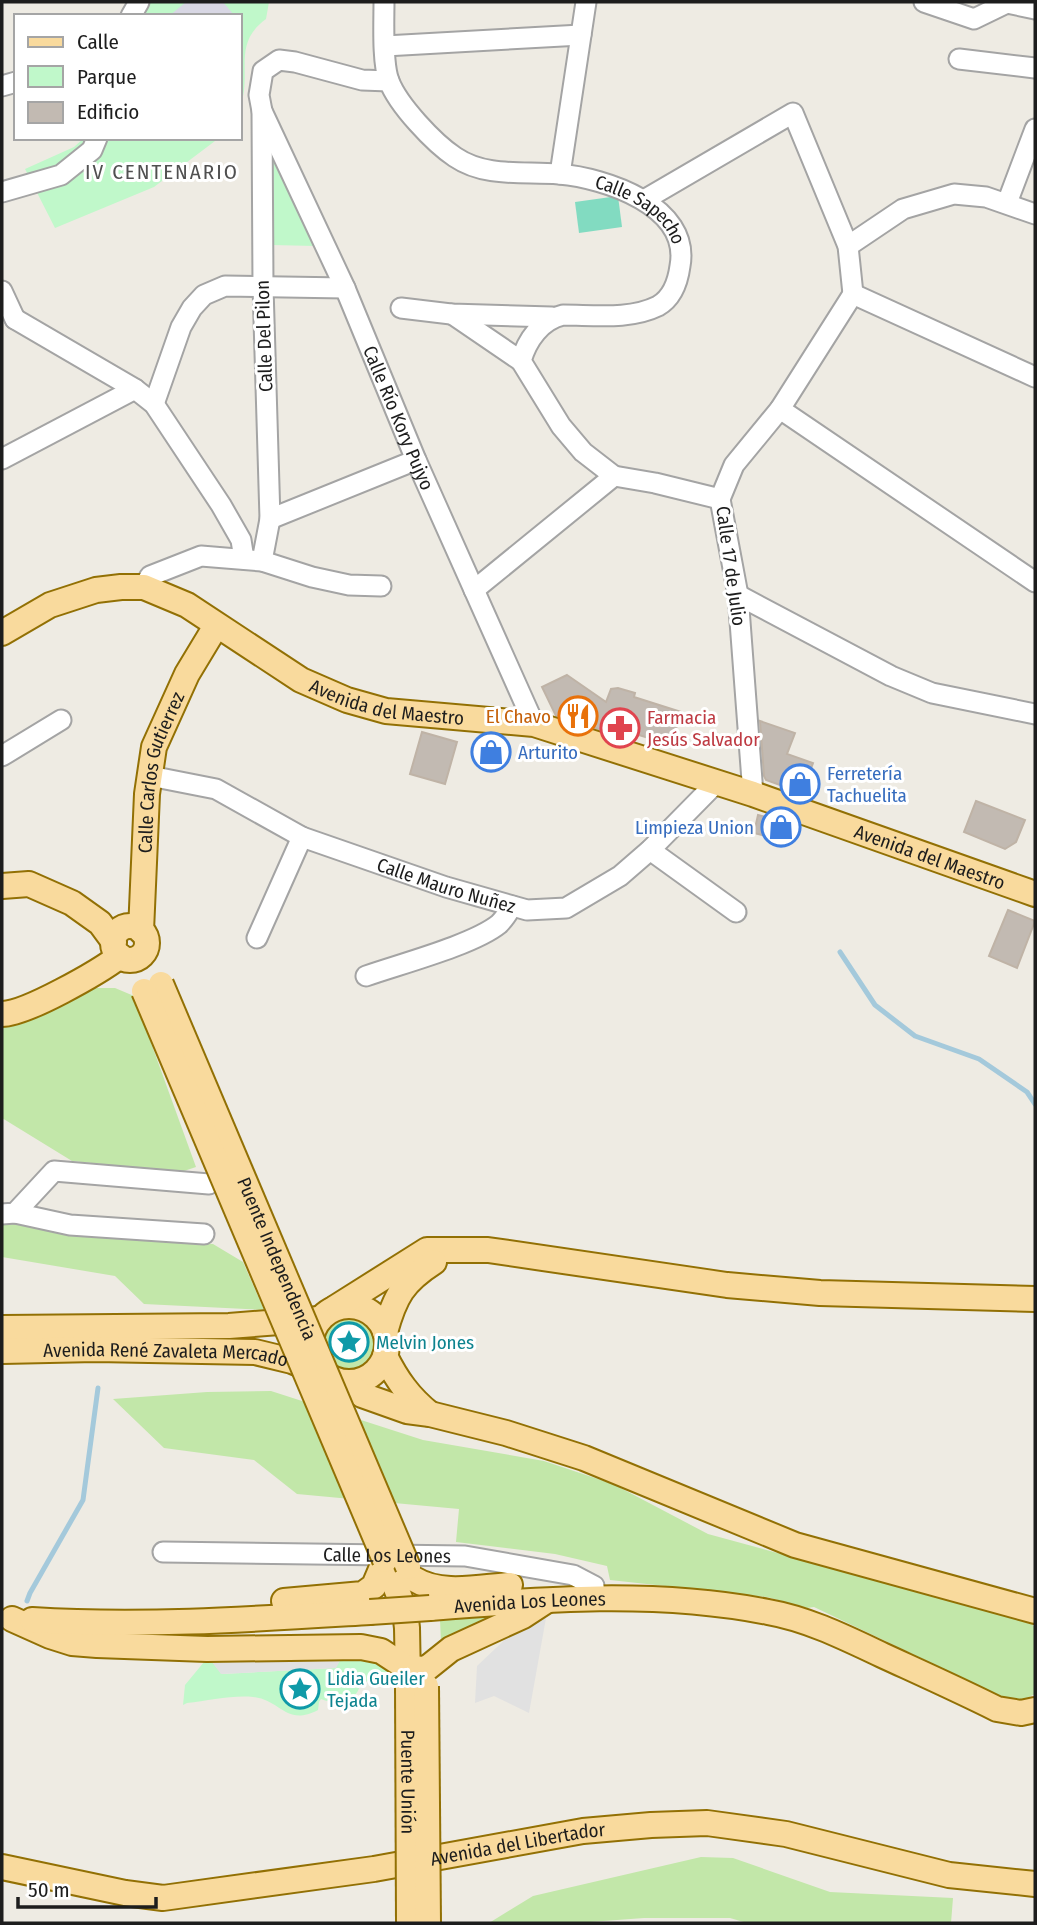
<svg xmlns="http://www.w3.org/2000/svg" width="1037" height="1925" font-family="'Fira Sans Condensed',sans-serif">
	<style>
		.grass { fill: #c2e7a9 }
		.park { fill: #c0f8ca }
		.pitch { fill: #82dbc1 }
		.parking { fill: #e1e1e1 }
		.plaza { fill: #d8d7e4 }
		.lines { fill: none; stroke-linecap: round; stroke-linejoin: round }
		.stream { stroke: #a4c9db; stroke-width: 5 }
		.building { fill: #c2bab2; stroke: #bfb3a6; stroke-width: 2 }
		.minor-casing { stroke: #a4a4a4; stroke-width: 23 }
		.major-casing { stroke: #927004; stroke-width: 28 }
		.minor { stroke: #fff; stroke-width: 19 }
		.major { stroke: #f9da9d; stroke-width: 24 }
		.major-bridge-casing { stroke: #927004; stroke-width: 28; stroke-linecap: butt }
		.major-bridge { stroke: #f9da9d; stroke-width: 24 }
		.labels { text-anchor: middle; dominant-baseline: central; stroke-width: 6; stroke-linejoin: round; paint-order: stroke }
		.street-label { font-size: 19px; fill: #1d1d1d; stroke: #fff }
		.food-label { font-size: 19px; fill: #c56008; stroke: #fff; text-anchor: end }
		.health-label { font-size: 19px; fill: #be3a42; stroke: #fff; text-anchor: start }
		.shop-label { font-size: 19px; fill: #366cbe; stroke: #fff; text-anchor: start }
		.culture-label { font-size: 19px; fill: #0d838f; stroke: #fff; text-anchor: start }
		.neighbourhood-label { font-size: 21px; letter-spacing: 2px; fill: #505050; stroke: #fff }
	</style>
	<rect width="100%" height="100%" fill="#eeebe3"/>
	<path class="grass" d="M96 988H115L134 996 196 1167 181 1172 72 1161 2 1118V1026L24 1022Z
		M14 1222 74 1233 213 1244 243 1262 264 1310 144 1304 115 1276 2 1257V1223Z
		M322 1344a27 27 0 1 1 54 0a27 27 0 1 1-54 0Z
		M271 1391 423 1440 544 1461 613 1484 708 1534 1029 1622 1035 1627V1694L1023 1700 1003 1697 814 1607 807 1608 767 1597 610 1580 607 1566 555 1554 456 1542 459 1509 297 1494 254 1460 164 1448 113 1399 207 1392Z
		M515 1612 441 1641 440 1620Z
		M701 1857 733 1858 830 1892 953 1898 951 1923H747L730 1918H644L577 1923H489L533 1896Z"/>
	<path class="park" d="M131 2H269L266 19C231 45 253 72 240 107V16H126Z
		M84 138H219L154 187 55 228 25 169 74 147Z
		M268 142 316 246 271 245Z
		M370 1654 399 1677 361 1682C357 1703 339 1706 321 1699L319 1702 318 1710C286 1727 281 1700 253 1697 232 1695 208 1701 187 1703L183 1705 185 1685 204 1662H212L222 1674 335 1668 343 1655Z"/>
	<path class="pitch" d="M618 196 622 227 579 233 575 202Z"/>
	<path class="parking" d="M546 1618 529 1713 494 1696 475 1703 477 1666 513 1632Z
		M343 1655 336 1668 221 1674 212 1662Z"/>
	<path class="plaza" d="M186 2H223L234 15 169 16Z"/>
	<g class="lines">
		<path class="stream" d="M840 952 875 1005 915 1036 979 1059 1027 1092 1035 1104
			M27 1601 30 1593 83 1500 98 1388"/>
	</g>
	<path class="building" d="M567 675 606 702 611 689 618 688 635 693 634 697 681 712 671 745 623 730 621 736 556 716 542 687Z
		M760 721 795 733 787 754 813 763 802 793 766 780 764 776Z
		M422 732 457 742 445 784 410 774Z
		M976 801 1025 820 1016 842 1005 849 964 832Z
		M758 815 795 825 790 842 754 833Z
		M1008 910 1035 921 1017 968 989 956Z"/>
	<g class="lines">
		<g class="minor-casing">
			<g id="minor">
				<path id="s1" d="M384 2C384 22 382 63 389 81 398 105 434 143 455 157 486 178 524 171 559 174 605 178 691 206 680 266 678 281 672 298 658 306 630 320 594 315 563 315 541 320 527 340 521 361L561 426 583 452 614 476 655 483 720 499"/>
				<path d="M924 2 974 19 1007 3 1035 9"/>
				<path d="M131 16 139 2"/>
				<path d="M385 46 581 35"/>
				<path d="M959 59 1035 68"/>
				<path d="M2 86 16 82"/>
				<path id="s2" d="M262 111 345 288 416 460 534 724"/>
				<path d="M560 174 586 2"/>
				<path d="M2 192 61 175 92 150 97 138"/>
				<path d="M644 200 793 113 848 246 853 294"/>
				<path d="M1007 203 1035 129"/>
				<path d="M848 246 903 209 954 194 986 197 1035 214"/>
				<path d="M2 291 15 319"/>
				<path d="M853 294 1035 377"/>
				<path d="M401 308 451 314 552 317"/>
				<path d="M452 314 521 361"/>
				<path d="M15 319 135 389 154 404 221 505 241 540 244 559"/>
				<path d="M154 404 181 327 192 308 204 295 225 286 345 288"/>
				<path d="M780 409 1035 582"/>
				<path d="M2 459 135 389"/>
				<path d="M270 519 416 460"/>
				<path d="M262 561 270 519 263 287 262 111 259 95 263 71 279 60 295 62 362 80 389 81"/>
				<path d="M144 587 150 576 201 556 262 561 312 577 349 585 381 586"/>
				<path d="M474 590 614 476"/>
				<path d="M738 595 891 676 932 693 1035 714"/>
				<path d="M2 756 61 720"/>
				<path id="s3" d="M150 776 216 789 302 837 446 887 527 910 566 908 620 876 650 850 716 783"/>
				<path d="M753 794 738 595 720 499 734 465 780 409 853 294"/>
				<path d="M650 850 736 912"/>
				<path d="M257 938 302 837"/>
				<path d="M366 976C400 964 473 945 499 924 504 919 508 913 512 906"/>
				<path d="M15 1213 70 1225 204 1234"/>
				<path d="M2 1214 15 1213 54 1171 209 1184"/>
				<path id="s4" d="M163 1552 465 1556 573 1575 594 1586 595 1597"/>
			</g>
		</g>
		<g class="major-casing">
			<g id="major">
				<path id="s5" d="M2 633 50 605 96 590 121 587H144L187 605 301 680 347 700 386 711 534 724 753 794 1035 894"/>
				<path d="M2 886 29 884 72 903 100 923 114 942"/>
				<circle cx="130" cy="943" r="17"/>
				<path id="s6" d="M141 931 147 794 154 747 187 674 216 626"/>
				<path d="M2 1014C26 1014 99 972 120 956"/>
				<circle cx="349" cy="1344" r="38"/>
				<path d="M335 1308 427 1250H488L727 1285 820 1293 1035 1299"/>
				<path d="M2 1328 229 1326 319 1319"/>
				<path d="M385 1332C395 1296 403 1282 434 1262"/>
				<path id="s7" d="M2 1351 96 1349 255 1352 292 1361 316 1371"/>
				<path d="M385 1356C397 1380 409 1397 430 1414"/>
				<path d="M346 1382 362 1395 407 1411 430 1414 506 1433 584 1458 795 1545 1035 1611"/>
				<path d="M385 1560 405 1611 407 1628 408 1681"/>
				<path d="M414 1579C441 1596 479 1587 510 1585"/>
				<path d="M284 1601 363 1594 374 1586 385 1560"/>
				<path id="s8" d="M430 1608C543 1599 656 1590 768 1612 808 1619 846 1638 882 1655 921 1673 959 1690 997 1709L1021 1713 1035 1710"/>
				<path d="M12 1619 50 1636 72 1643 97 1645 207 1649 361 1647 381 1651 407 1668 426 1669 451 1649 523 1616 546 1601"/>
				<path d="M32 1620C145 1627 257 1619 370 1612"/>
				<path id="s9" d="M2 1867 125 1893 163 1898 374 1869 583 1831 651 1825 707 1823 786 1834 949 1875 1035 1884"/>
			</g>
		</g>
		<use href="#minor" class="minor"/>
		<use href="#major" class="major"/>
		<g class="major-bridge-casing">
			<g id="major-bridge">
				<path id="s10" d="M161 984 408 1567"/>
				<path d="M144 991 385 1560"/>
				<path d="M370 1612 430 1608"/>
				<path id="s11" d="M408 1686 409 1923"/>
				<path d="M426 1686 428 1923"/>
			</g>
		</g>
		<use href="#major-bridge" class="major-bridge"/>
	</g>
	<defs>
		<g id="restaurant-ring" transform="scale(2.0125)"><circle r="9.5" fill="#fff" stroke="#e8710a" stroke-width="1.5"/><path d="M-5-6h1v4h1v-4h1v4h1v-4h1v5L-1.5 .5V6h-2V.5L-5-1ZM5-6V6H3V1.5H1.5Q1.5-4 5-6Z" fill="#e8710a"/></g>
		<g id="pharmacy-ring" transform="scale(2.0125)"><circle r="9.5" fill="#fff" stroke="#e0444e" stroke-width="1.5"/><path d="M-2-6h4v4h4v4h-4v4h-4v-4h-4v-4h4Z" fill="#e0444e"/></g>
		<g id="shop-ring" transform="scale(2.0125)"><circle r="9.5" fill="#fff" stroke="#3f7fe0" stroke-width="1.5"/><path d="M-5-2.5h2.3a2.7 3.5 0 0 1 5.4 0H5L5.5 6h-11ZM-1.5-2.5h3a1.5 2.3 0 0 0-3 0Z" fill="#3f7fe0"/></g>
		<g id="sight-ring" transform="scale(2.0125)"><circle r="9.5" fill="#fff" stroke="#0f9aa8" stroke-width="1.5"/><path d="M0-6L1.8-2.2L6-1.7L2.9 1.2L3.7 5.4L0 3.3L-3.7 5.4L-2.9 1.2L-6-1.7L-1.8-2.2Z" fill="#0f9aa8"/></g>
	</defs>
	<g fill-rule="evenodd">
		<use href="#restaurant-ring" x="578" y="716"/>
		<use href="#pharmacy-ring" x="620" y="728"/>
		<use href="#shop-ring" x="491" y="752"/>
		<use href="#shop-ring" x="800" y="784"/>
		<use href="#shop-ring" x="781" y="827"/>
		<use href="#sight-ring" x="349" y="1342"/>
		<use href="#sight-ring" x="300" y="1689"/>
	</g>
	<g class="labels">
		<g class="street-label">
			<text stroke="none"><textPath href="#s1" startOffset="380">Calle Sapecho</textPath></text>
			<text transform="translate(264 336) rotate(-92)">Calle Del Pilon</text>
			<text stroke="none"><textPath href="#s2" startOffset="336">Calle Río Kory Pujyo</textPath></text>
			<text transform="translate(731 566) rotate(82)">Calle 17 de Julio</text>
			<text stroke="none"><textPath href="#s5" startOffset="425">Avenida del Maestro</textPath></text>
			<text stroke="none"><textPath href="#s6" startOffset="161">Calle Carlos Gutierrez</textPath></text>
			<text stroke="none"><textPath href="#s5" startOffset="992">Avenida del Maestro</textPath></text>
			<text stroke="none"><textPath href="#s3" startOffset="318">Calle Mauro Nuñez</textPath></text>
			<text stroke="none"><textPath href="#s10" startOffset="298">Puente Independencia</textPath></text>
			<text stroke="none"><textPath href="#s7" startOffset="164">Avenida René Zavaleta Mercado</textPath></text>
			<text stroke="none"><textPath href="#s4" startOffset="224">Calle Los Leones</textPath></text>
			<text stroke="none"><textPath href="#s8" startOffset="100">Avenida Los Leones</textPath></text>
			<text stroke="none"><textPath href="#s11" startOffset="96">Puente Unión</textPath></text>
			<text stroke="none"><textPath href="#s9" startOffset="523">Avenida del Libertador</textPath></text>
		</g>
		<g class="food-label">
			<text x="551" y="716">El Chavo</text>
		</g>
		<g class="health-label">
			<text x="647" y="717">Farmacia<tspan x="647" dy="22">Jesús Salvador</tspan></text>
		</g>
		<g class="shop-label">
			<text x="518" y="752">Arturito</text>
			<text x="827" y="773">Ferretería<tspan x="827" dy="22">Tachuelita</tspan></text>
			<text x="754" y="827" text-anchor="end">Limpieza Union</text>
		</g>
		<g class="culture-label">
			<text x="376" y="1342">Melvin Jones</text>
			<text x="327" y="1678">Lidia Gueiler<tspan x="327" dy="22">Tejada</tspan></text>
		</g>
		<g class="neighbourhood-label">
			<text x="162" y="172">IV CENTENARIO</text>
		</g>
	</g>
	<rect width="1037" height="1925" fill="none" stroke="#1d1d1d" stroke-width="7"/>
	<rect x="14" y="14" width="228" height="126" fill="#ffffff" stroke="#a5a5a5" stroke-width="2"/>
	<rect x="28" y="37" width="35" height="10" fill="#f9da9d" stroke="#a5a5a5" stroke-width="2"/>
	<text x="77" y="49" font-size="21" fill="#1d1d1d">Calle</text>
	<rect x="28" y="66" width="35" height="21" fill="#c0f8ca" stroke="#a5a5a5" stroke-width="2"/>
	<text x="77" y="84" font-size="21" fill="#1d1d1d">Parque</text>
	<rect x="28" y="102" width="35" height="21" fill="#c2bab2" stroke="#a5a5a5" stroke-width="2"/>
	<text x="77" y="119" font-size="21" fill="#1d1d1d">Edificio</text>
	<path d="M18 1897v10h138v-10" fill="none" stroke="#1d1d1d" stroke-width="3.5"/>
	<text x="28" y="1897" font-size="21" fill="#1d1d1d" stroke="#ffffff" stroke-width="5" paint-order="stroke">50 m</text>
</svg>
